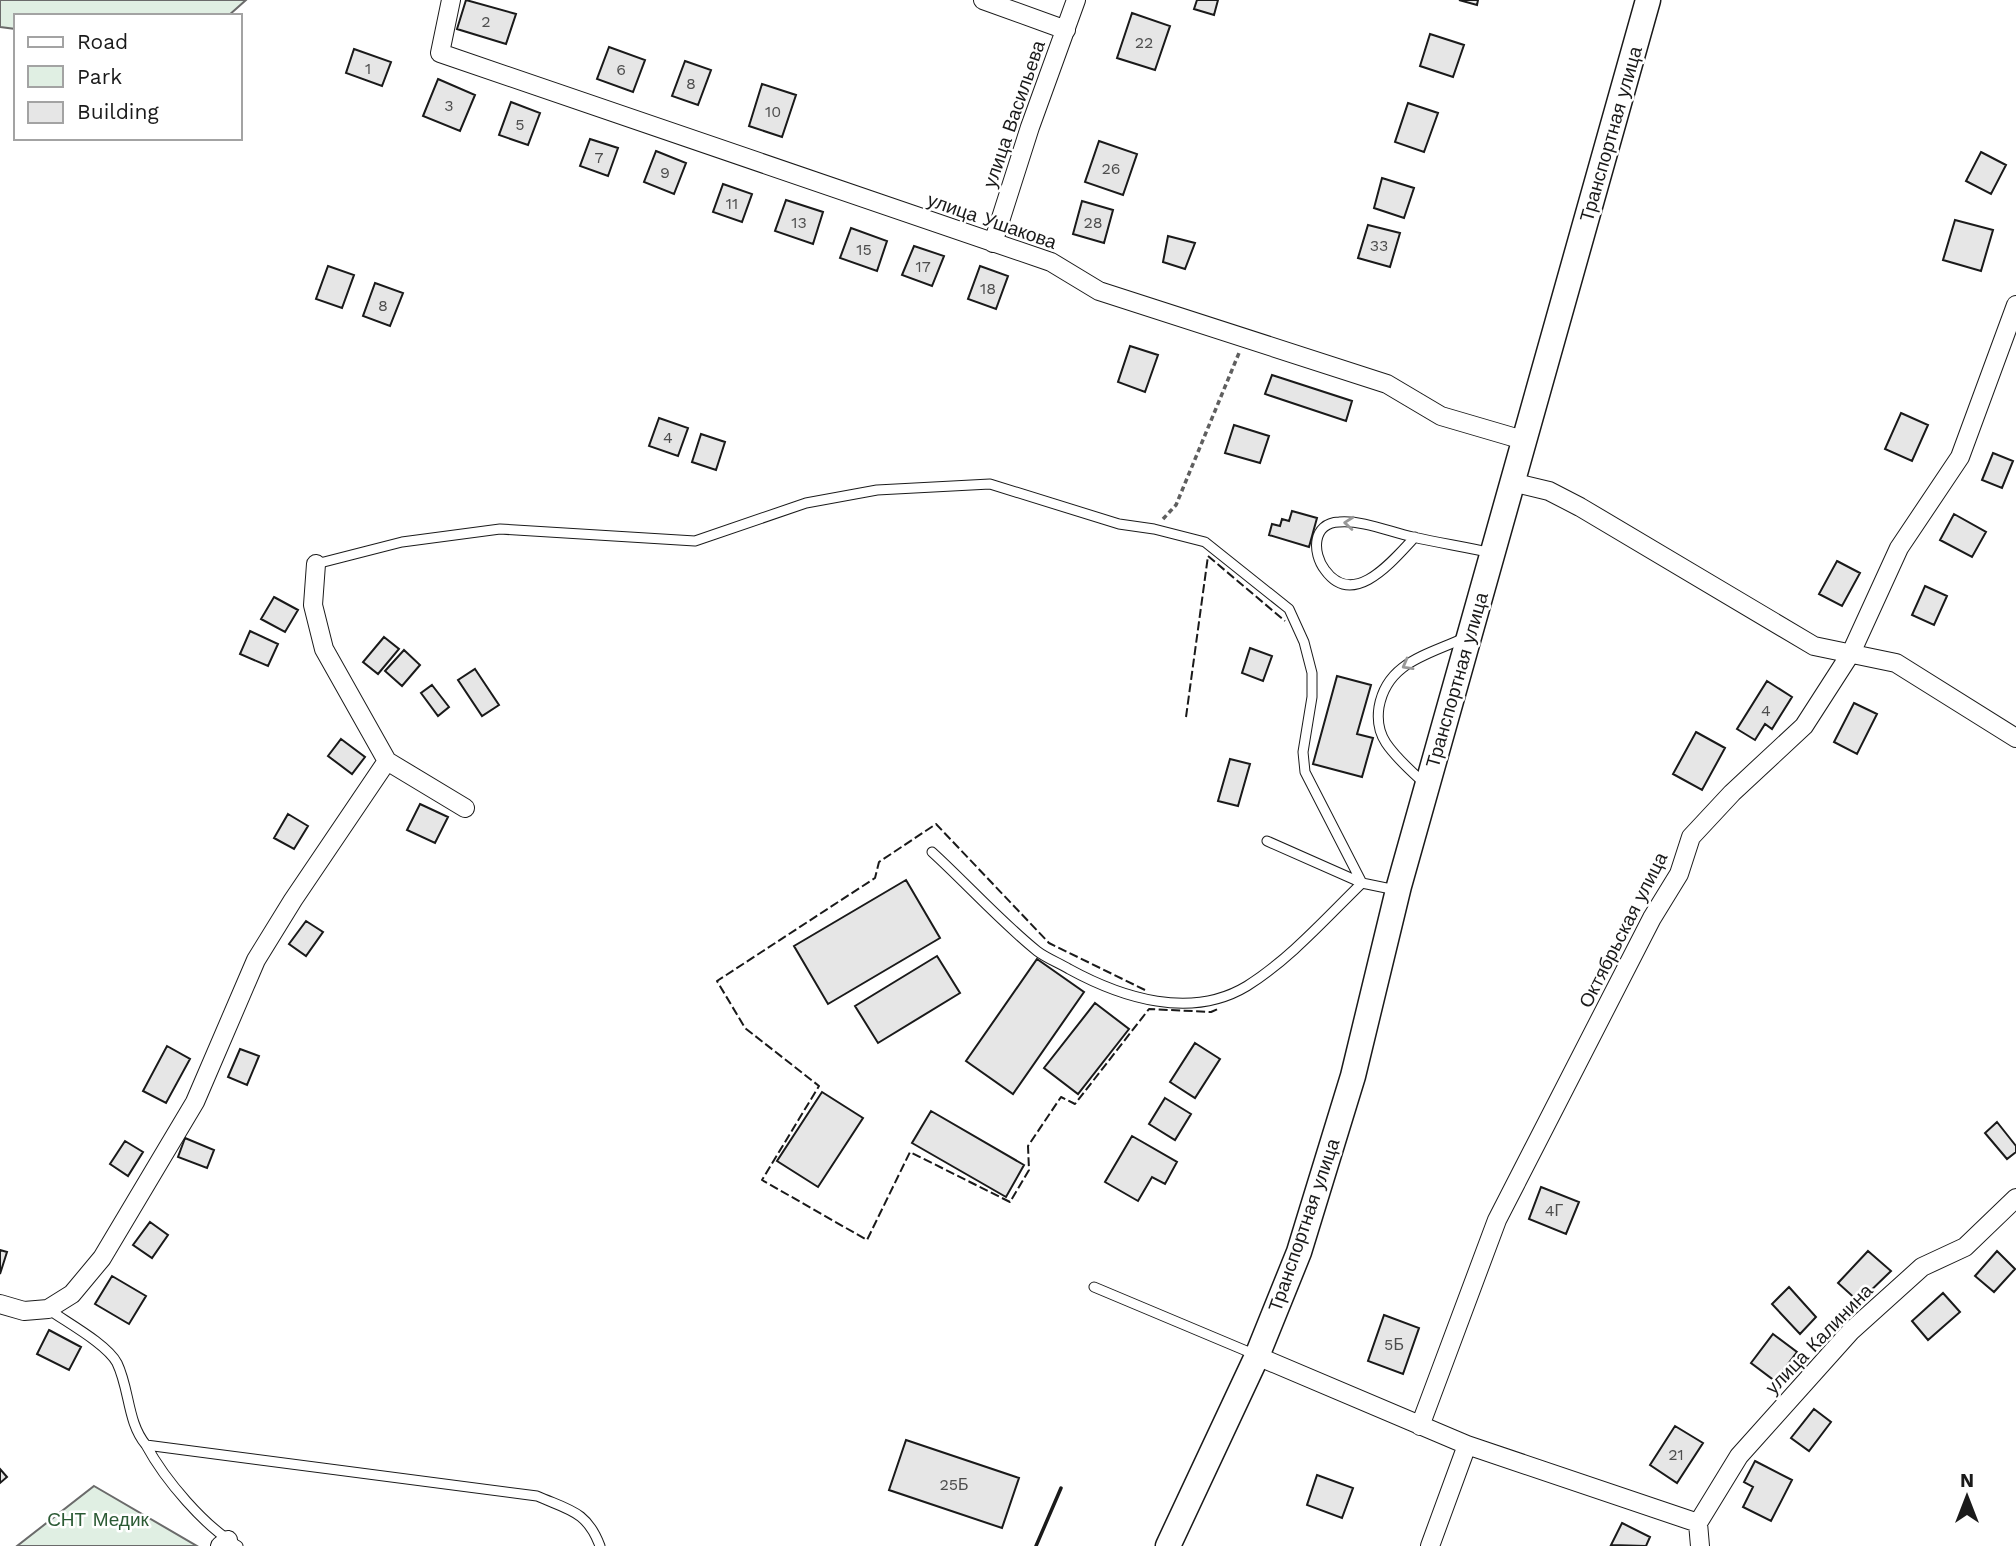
<svg xmlns="http://www.w3.org/2000/svg" width="2016" height="1546" font-family="'Work Sans',sans-serif">
	<style>
		.green { fill: #e0efe3; stroke: #6a6a6a; stroke-width: 2 }
		.building { fill: #e6e6e6; stroke: #1a1a1a; stroke-width: 2 }
		.lines { fill: none; stroke-linecap: round; stroke-linejoin: round }
		.service-casing { stroke: #1a1a1a; stroke-width: 11 }
		.minor-casing { stroke: #1a1a1a; stroke-width: 20 }
		.secondary-casing { stroke: #1a1a1a; stroke-width: 27 }
		.path { stroke: #5f5f5f; stroke-width: 3.5; stroke-dasharray: 5 3.5; stroke-linecap: butt }
		.service { stroke: #fff; stroke-width: 9 }
		.minor { stroke: #fff; stroke-width: 18 }
		.secondary { stroke: #fff; stroke-width: 24 }
		.fence { stroke: #1a1a1a; stroke-width: 2; stroke-dasharray: 9 3.5; stroke-linecap: butt }
		.wall { stroke: #1a1a1a; stroke-width: 3.5 }
		.oneway { stroke: #989898 }
		.labels { text-anchor: middle; dominant-baseline: central; stroke-width: 5; stroke-linejoin: round; paint-order: stroke }
		.number-label { font-size: 16px; fill: #4d4d4d }
		.street-label { font-size: 19px; fill: #1a1a1a; stroke: #fff }
		.park-label { font-size: 19px; fill: #2b5a34; stroke: #fff }
	</style>
	<rect width="100%" height="100%" fill="#fff"/>
	<path class="green" d="M0 0H246L228 16H16V29L0 27Z
		M94 1486 197 1546H17Z"/>
	<path class="building" d="M466 0 516 14 506 44 457 29Z
		M1197 0H1218L1214 15 1194 9Z
		M1459 0H1478L1477 5Z
		M1132 13 1170 26 1155 70 1117 58Z
		M1430 34 1464 45 1453 77 1420 66Z
		M609 47 645 60 633 92 597 79Z
		M354 49 391 62 382 86 346 73Z
		M685 61 711 70 698 105 672 96Z
		M438 79 475 95 460 131 423 116Z
		M762 84 796 95 782 137 749 126Z
		M511 102 540 113 528 145 499 135Z
		M1408 103 1438 113 1424 152 1395 142Z
		M590 139 618 148 608 176 580 166Z
		M1099 141 1137 154 1123 195 1085 182Z
		M656 151 686 163 674 194 644 182Z
		M1981 152 2006 165 1991 194 1966 181Z
		M1382 178 1414 188 1404 218 1374 208Z
		M723 184 752 194 742 222 713 212Z
		M786 200 823 212 813 244 775 231Z
		M1082 201 1113 210 1104 243 1073 234Z
		M1955 220 1993 230 1981 271 1943 260Z
		M1368 225 1400 233 1390 267 1358 258Z
		M851 228 887 241 877 271 840 258Z
		M1168 236 1195 243 1185 269 1163 262Z
		M914 246 944 256 932 286 902 275Z
		M328 266 354 275 342 308 316 299Z
		M980 266 1008 276 996 309 968 299Z
		M375 283 403 293 390 326 363 316Z
		M1130 346 1158 355 1145 392 1118 382Z
		M1272 375 1352 401 1346 421 1265 394Z
		M1901 413 1928 425 1912 461 1885 449Z
		M659 418 688 428 678 456 649 446Z
		M1234 425 1269 436 1260 463 1225 453Z
		M701 434 725 442 716 470 692 462Z
		M1993 453 2013 461 2002 488 1982 480Z
		M1292 511 1317 518 1309 547 1269 535 1272 524 1280 526 1282 519 1289 521Z
		M1954 514 1986 532 1972 557 1940 540Z
		M1837 561 1860 573 1842 606 1819 594Z
		M1925 586 1947 596 1934 625 1912 615Z
		M274 597 298 610 285 632 261 619Z
		M250 631 278 644 268 666 240 654Z
		M384 637 399 649 378 674 363 662Z
		M1250 648 1272 656 1263 681 1242 673Z
		M404 650 420 665 402 686 385 671Z
		M475 669 499 705 482 716 458 680Z
		M1337 676 1371 685 1357 734 1373 738 1362 777 1313 764Z
		M1767 681 1792 697 1772 729 1765 724 1755 740 1737 729Z
		M432 685 449 707 438 716 421 693Z
		M1854 703 1877 714 1857 754 1834 742Z
		M1696 732 1725 748 1702 790 1673 774Z
		M341 739 365 757 352 774 328 756Z
		M1230 759 1250 764 1238 806 1218 801Z
		M420 804 448 817 435 843 407 830Z
		M288 814 308 826 294 849 274 838Z
		M906 880 940 938 828 1004 794 946Z
		M306 921 323 932 306 956 289 944Z
		M937 956 960 993 878 1043 855 1006Z
		M1037 959 1084 992 1013 1094 966 1061Z
		M1095 1003 1129 1029 1078 1094 1044 1068Z
		M1195 1043 1220 1059 1195 1098 1170 1082Z
		M167 1046 190 1059 166 1103 143 1091Z
		M240 1049 259 1056 247 1085 228 1077Z
		M822 1092 863 1118 818 1187 777 1161Z
		M1165 1098 1191 1114 1175 1140 1149 1124Z
		M931 1111 1024 1165 1006 1197 912 1143Z
		M1997 1122 2016 1146V1152L2007 1159 1985 1133Z
		M1132 1136 1177 1162 1165 1184 1152 1177 1138 1201 1105 1182Z
		M185 1138 214 1150 207 1168 178 1157Z
		M125 1141 143 1152 128 1176 110 1164Z
		M1541 1187 1579 1202 1566 1234 1529 1219Z
		M150 1222 168 1235 152 1258 133 1245Z
		M0 1250 7 1252 0 1274Z
		M1868 1251 1891 1271 1859 1302 1838 1283Z
		M1997 1251 2015 1269 1994 1292 1975 1276Z
		M112 1276 146 1296 129 1324 95 1304Z
		M1789 1287 1816 1317 1800 1334 1772 1304Z
		M1943 1293 1960 1312 1928 1340 1912 1321Z
		M1384 1315 1419 1328 1403 1374 1368 1361Z
		M49 1330 81 1347 69 1370 37 1354Z
		M1773 1334 1797 1352 1775 1381 1751 1363Z
		M1814 1409 1831 1422 1809 1451 1791 1438Z
		M1675 1426 1703 1443 1677 1483 1650 1465Z
		M906 1440 1019 1478 1002 1528 889 1490Z
		M1755 1461 1792 1480 1771 1521 1743 1507 1753 1487 1744 1482Z
		M0 1469 7 1477 0 1483Z
		M1317 1475 1353 1488 1342 1518 1307 1505Z
		M1622 1523 1650 1537 1646 1546 1611 1545Z"/>
	<g class="lines">
		<g class="service-casing">
			<path id="service" d="M1415 537C1394 559 1354 610 1325 570 1312 553 1312 523 1339 522 1363 520 1390 532 1413 537 1439 543 1466 547 1492 553
				M316 564 402 542 500 529 695 541 806 503 877 490 990 484 1119 524 1154 529 1205 542 1289 609 1304 642 1312 673V697L1303 752 1305 772 1362 883
				M1424 783C1411 771 1396 758 1386 743 1378 731 1377 720 1379 707 1387 662 1428 655 1464 638
				M1267 841 1362 883
				M932 852C967 884 1000 921 1037 951 1046 958 1059 963 1069 969 1122 998 1191 1020 1247 986 1290 959 1326 918 1362 883L1396 890
				M1094 1287 1256 1355
				M48 1309C66 1322 107 1344 117 1363 130 1390 127 1422 146 1445L537 1496C569 1510 587 1511 600 1546
				M146 1445C165 1480 204 1526 238 1546"/>
		</g>
		<g class="minor-casing">
			<path id="minor" d="M451 0 440 53 1051 262 1099 291 1387 384 1441 416 1523 440
				M983 0 1066 30
				M993 243 1030 127 1076 0
				M1512 482 1549 491 1580 507 1814 646 1896 663 2016 738
				M316 564 313 605 324 649 387 761 465 808
				M0 1304 24 1311 48 1309 72 1294 102 1258 195 1102 256 960 293 900 387 761
				M1257 1356 1467 1445 1698 1523
				M1420 1426 1497 1220 1652 918 1679 874 1691 837 1732 793 1804 726 1851 653 1899 548 1960 457 2016 305
				M220 1546 228 1540
				M1430 1546 1467 1445
				M1700 1546 1698 1523 1739 1456 1851 1331 1922 1267 1965 1247 2016 1198"/>
		</g>
		<g class="secondary-casing">
			<path id="secondary" d="M1168 1546 1257 1356 1299 1252 1353 1076 1399 886 1648 0"/>
		</g>
		<path class="path" d="M1163 519 1176 505 1239 353"/>
		<use href="#service" class="service"/>
		<use href="#minor" class="minor"/>
		<use href="#secondary" class="secondary"/>
		<path class="fence" d="M1186 717 1208 556 1285 621
			M1145 990 1049 943 936 824 879 862 875 878 717 981 745 1028 819 1086 762 1180 867 1240 910 1152 1010 1202 1029 1170 1028 1146 1061 1097 1075 1104 1149 1009 1211 1012 1220 1008"/>
		<path class="wall" d="M1036 1546 1061 1488"/>
	</g>
	<defs><path id="oneway-chevron" d="M-2-3.5L2.5 0L-2 3.5" fill="none" stroke-width="1.6" stroke-linecap="round" stroke-linejoin="round" transform="scale(1.75)"/></defs>
	<g class="oneway">
		<use href="#oneway-chevron" transform="translate(1349 523) rotate(-175)"/>
		<use href="#oneway-chevron" transform="translate(1407 665) rotate(151)"/>
	</g>
	<g class="labels">
		<g class="number-label">
			<text x="486" y="21">2</text>
			<text x="1144" y="42">22</text>
			<text x="368" y="68">1</text>
			<text x="621" y="69">6</text>
			<text x="691" y="83">8</text>
			<text x="449" y="105">3</text>
			<text x="773" y="111">10</text>
			<text x="520" y="124">5</text>
			<text x="599" y="157">7</text>
			<text x="1111" y="168">26</text>
			<text x="665" y="172">9</text>
			<text x="732" y="203">11</text>
			<text x="799" y="222">13</text>
			<text x="1093" y="222">28</text>
			<text x="1379" y="245">33</text>
			<text x="864" y="249">15</text>
			<text x="923" y="266">17</text>
			<text x="988" y="288">18</text>
			<text x="383" y="305">8</text>
			<text x="668" y="437">4</text>
			<text x="1766" y="710">4</text>
			<text x="1554" y="1210">4Г</text>
			<text x="1394" y="1344">5Б</text>
			<text x="1676" y="1454">21</text>
			<text x="954" y="1484">25Б</text>
		</g>
		<g class="street-label">
			<text transform="translate(1014 114) rotate(-71)">улица Васильева</text>
			<text transform="translate(1611 134) rotate(-74)">Транспортная улица</text>
			<text transform="translate(992 221) rotate(19)">улица Ушакова</text>
			<text transform="translate(1457 680) rotate(-74)">Транспортная улица</text>
			<text transform="translate(1623 930) rotate(-63)">Октябрьская улица</text>
			<text transform="translate(1304 1225) rotate(-71)">Транспортная улица</text>
			<text transform="translate(1819 1339) rotate(-46)">улица Калинина</text>
		</g>
		<g class="park-label">
			<text x="98" y="1519">СНТ Медик</text>
		</g>
	</g>
	<rect x="14" y="14" width="228" height="126" fill="#ffffff" stroke="#a3a3a3" stroke-width="2"/>
	<rect x="28" y="37" width="35" height="10" fill="#ffffff" stroke="#a3a3a3" stroke-width="2"/>
	<text x="77" y="49" font-size="21" fill="#1a1a1a">Road</text>
	<rect x="28" y="66" width="35" height="21" fill="#e0efe3" stroke="#a3a3a3" stroke-width="2"/>
	<text x="77" y="84" font-size="21" fill="#1a1a1a">Park</text>
	<rect x="28" y="102" width="35" height="21" fill="#e6e6e6" stroke="#a3a3a3" stroke-width="2"/>
	<text x="77" y="119" font-size="21" fill="#1a1a1a">Building</text>
	<g transform="translate(1967 1497)" stroke="#ffffff" stroke-width="5" paint-order="stroke">
	<path d="M0-5L12 26L0 18L-12 26Z" fill="#1a1a1a"/>
	<text y="-10" font-size="19" font-weight="bold" text-anchor="middle" fill="#1a1a1a">N</text>
	</g>
</svg>
